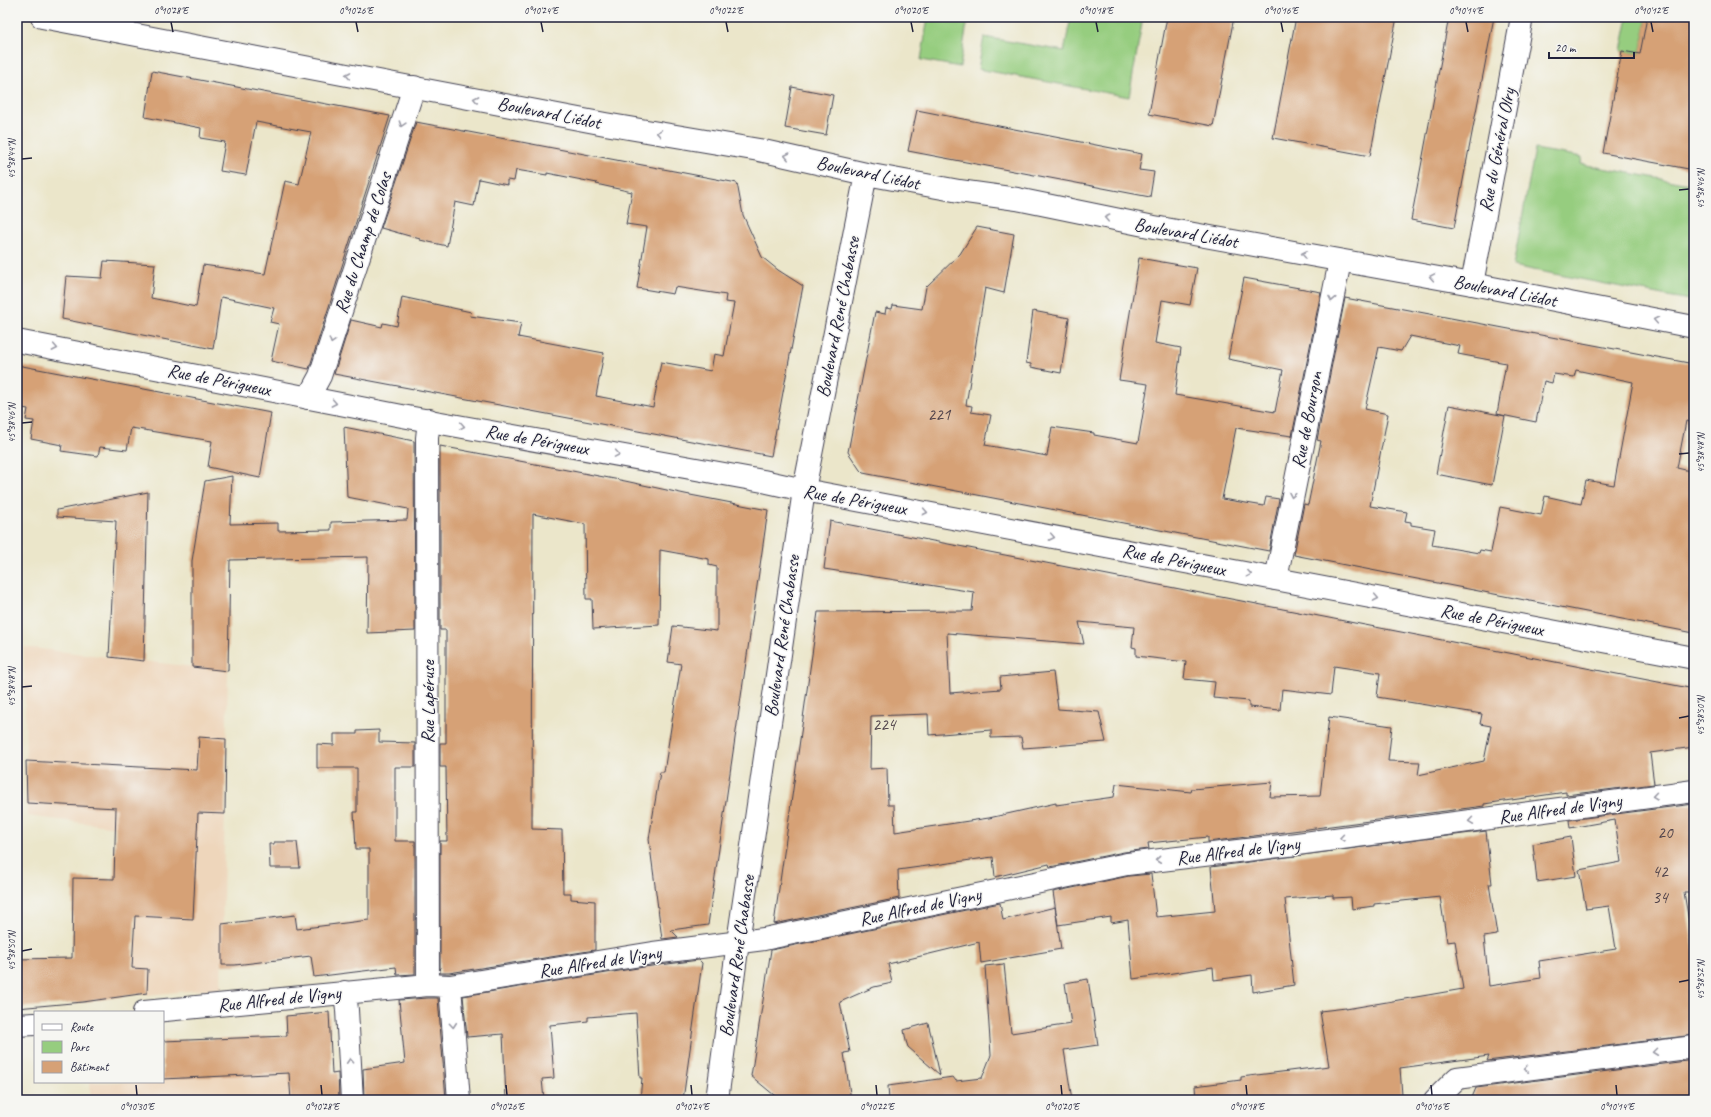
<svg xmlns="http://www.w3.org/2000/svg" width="1711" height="1117" font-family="Caveat,sans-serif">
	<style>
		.built { fill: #eed6bb }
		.green { fill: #96cd7f; stroke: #5c785d }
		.building { fill: #d6a176; fill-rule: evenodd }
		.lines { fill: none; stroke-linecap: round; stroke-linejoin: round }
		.street-casing { stroke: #403f50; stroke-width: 24 }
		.secondary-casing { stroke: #403f50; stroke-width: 24 }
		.street { stroke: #fff; stroke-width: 22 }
		.secondary { stroke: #fff; stroke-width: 22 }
		.oneway { stroke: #9c9ca7 }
		.ticks { fill: none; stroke: #22223b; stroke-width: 1.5 }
		.labels { text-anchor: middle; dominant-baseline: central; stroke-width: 3; stroke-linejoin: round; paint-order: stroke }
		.number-label { font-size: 17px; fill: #4f424a }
		.street-label { font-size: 19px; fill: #22223b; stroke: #f6f6f2 }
		.neatline { fill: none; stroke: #22223b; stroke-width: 1.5 }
		.ticks-label { font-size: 10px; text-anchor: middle; fill: #22223b }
	</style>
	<rect width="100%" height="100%" fill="#f6f6f2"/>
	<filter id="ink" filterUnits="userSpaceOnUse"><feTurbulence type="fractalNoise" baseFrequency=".025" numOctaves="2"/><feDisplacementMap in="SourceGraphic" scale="8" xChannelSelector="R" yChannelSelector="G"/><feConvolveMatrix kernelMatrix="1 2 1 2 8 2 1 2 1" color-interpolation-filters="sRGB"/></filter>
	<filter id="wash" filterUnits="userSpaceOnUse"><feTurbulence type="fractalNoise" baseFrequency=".012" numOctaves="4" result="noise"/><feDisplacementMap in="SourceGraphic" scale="16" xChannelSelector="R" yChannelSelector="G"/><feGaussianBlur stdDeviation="0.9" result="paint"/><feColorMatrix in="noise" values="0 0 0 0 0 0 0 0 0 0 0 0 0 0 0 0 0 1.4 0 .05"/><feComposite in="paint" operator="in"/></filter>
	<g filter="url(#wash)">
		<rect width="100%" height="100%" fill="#ebe6ca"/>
		<path class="built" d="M24 647 228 671 221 988 147 995 148 970 134 968 141 830 27 816Z
			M329 1012 334 1100H91L90 1082H163V1041L287 1036 286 1016Z"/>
		<path class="green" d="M928 17H968L960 67 921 60Z
			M1071 17H1143L1129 97 978 69 984 37 1064 51Z
			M1628 17H1647L1640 54 1621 51Z
			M1535 149 1582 157 1581 164 1694 185V301L1513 266Z"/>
		<g id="blocks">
			<path class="building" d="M1167 17H1234L1213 126 1149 114Z
				M1296 17H1397L1370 156 1273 138Z
				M1449 17H1494L1454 228 1411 220Z
				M1647 17H1694V170L1603 153 1622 51 1640 54Z
				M152 71 390 116 309 369 271 361 279 324 270 322 274 308 221 297 213 349 62 319 66 276 102 278 104 261 155 264 151 298 196 307 203 265 265 274 285 181 299 184 311 132 256 122 246 175 220 171 225 142 200 138 201 128 145 117Z
				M792 87 833 95 826 135 785 128Z
				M917 110 1142 154 1139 170 1154 172 1150 197 908 151Z
				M416 122 737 183 743 215 762 257 778 270 803 286 771 456 334 374 351 320 382 327 383 323 397 326 402 297 471 312 470 316 521 323 518 337 604 353 596 396 653 407 661 362 711 371 714 354 724 356 734 303 725 302 726 295 675 287 673 294 637 288 647 227 626 224 632 192 596 184 597 183 547 173V175L516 170 514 181 507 180V185L479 179 474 206 455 202 447 246 420 240V239L381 228Z
				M977 227 1014 234 1004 293 985 288 966 405 972 406 971 412 991 415 985 445 1047 456 1052 427 1094 433V435L1138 443 1148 384 1119 380 1139 258 1197 268 1190 305 1162 300 1155 343 1181 348 1175 395 1275 412 1283 370 1228 359 1244 278 1321 292 1292 436 1236 428 1222 499 1264 506 1266 497 1279 499 1269 551 863 473 860 470 848 452 875 312 885 314 886 308 892 309 893 305 922 309 926 287 960 254Z
				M1345 298 1694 364V423L1686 421 1677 468 1694 472V633L1294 555 1304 504 1308 505 1321 441 1317 440ZM1410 336 1460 346 1458 354 1506 363 1497 414 1536 422 1544 381 1552 383 1554 374 1574 377 1576 370 1633 382 1614 485 1586 480 1581 504 1545 496 1541 515 1500 507 1491 552 1480 550 1479 553 1432 545 1435 529 1411 525V522L1405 521 1407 512 1370 506 1388 414 1365 409 1379 347 1401 351Z
				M1033 311 1069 318 1061 373 1031 367V364L1026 363Z
				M17 365 271 413 260 478 208 467 212 441 131 428 127 450 100 447 98 456 61 451 62 445 31 439 34 421 26 420 28 409 17 407Z
				M1449 405 1505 416 1492 485 1436 474Z
				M344 427 414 441 415 631 367 633 368 557 230 560 228 671 192 667V561L205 481 232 476 230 524 278 523V531L331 530V522L407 520 408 509 347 497Z
				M440 446 625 481 685 494 768 510 708 925 671 930 678 937 662 939 649 839 660 772H664L681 664 668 662 673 626 717 631V567L709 565V559L660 550 659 625 593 629 592 599H586L585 524 533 514 532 829 562 830 563 893H571V899L595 901V950L449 973H440V841H447L446 767H440V743H446V630H440Z
				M148 492 144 661 109 657 116 521 57 517V510Z
				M830 521 1694 689V747L1650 753 1654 784 1566 795V792L1484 804V806L1208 842V837L1148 843 1149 849 1124 852 1050 867 1049 864 995 877 993 857 898 870 899 898 774 924 818 612 972 611 974 592 824 569ZM1079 622 1134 627 1132 647 1136 648V656L1186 662 1184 679 1215 682 1213 698 1249 701V707L1280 710 1282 689 1331 695 1334 666 1380 673 1377 697 1482 714 1480 724 1491 726 1484 761 1418 775 1420 762 1388 761 1392 726 1329 717 1320 796 1270 797 1272 782 1192 789 1191 792 1116 784 1114 797 1056 805V803L989 818 895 832 894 805H888L887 768 870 769 871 716 928 714 929 735 991 730V738L1021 737 1023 748 1106 742 1099 712 1058 709 1053 672 1000 677 1001 689 950 693 947 633 1084 644Z
				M379 730V742L415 743V767H395V841H415V974L397 975 396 967 314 977 311 956 235 965H222V924L295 915 297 929 369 920V849H356L354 812H357V768H317V744L334 745V734H357V731Z
				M199 737 226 739 225 814 198 813 193 919 135 916 132 968 148 969 147 993 83 1002 17 1008V959L72 958 73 878 114 879 116 808 27 803 26 761 197 770Z
				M1694 804V892H1684L1694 952V1035L1487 1061 1489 1056 1400 1068 1402 1095 1372 1100H1196L1195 1086 1241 1080V1077L1329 1066 1320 1011 1346 1008V1009L1463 989 1455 941 1447 942 1440 897 1374 904V906L1352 909 1351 897 1333 898V895L1285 899 1294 985 1253 992 1252 975 1214 980 1213 967 1133 979 1128 920 1111 923V917L1058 925 1053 892 1129 876 1151 874 1156 917 1215 911 1211 867 1486 831 1492 884H1489L1497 935 1484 937 1489 986 1541 978 1539 961 1616 949 1609 906 1586 909 1579 870 1621 862 1615 820 1570 828 1569 820Z
				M1571 837 1576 876 1537 882 1533 844Z
				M274 842H297L300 868H270L269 844H274Z
				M1000 903 1003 920 1055 907 1061 949 981 963 979 942 888 964 892 983 874 987 840 1002 850 1052 844 1053 851 1100H780L751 1076 771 950Z
				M699 960 702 963 683 1100H640L642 1078H640L636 1013 588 1017V1021L550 1025 554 1078 542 1079 544 1100 506 1098 503 1034 467 1037 463 996 644 967Z
				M1004 964 1011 1033 1071 1024 1065 983 1088 979 1098 1045 1064 1050 1072 1100H889L888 1086 953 1077 956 1081 982 1078 991 1055 985 966Z
				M428 998H438L446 1100H364L363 1069 405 1063 399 1000Z
				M329 1012 332 1074 338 1073 339 1100H291L289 1073 163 1079V1041L287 1036 286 1016Z
				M928 1023 931 1035 940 1075 908 1047 906 1041 904 1030Z
				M1694 1060V1100H1471L1476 1088Z"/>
		</g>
	</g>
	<g filter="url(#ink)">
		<use href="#blocks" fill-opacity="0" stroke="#403f50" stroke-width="1"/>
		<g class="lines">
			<g class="street-casing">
				<path id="street" d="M1472 284 1522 17
					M308 398 320 376 414 87
					M1276 579 1340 261
					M428 985 427 438 429 420
					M450 986 459 1100
					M345 992 347 1010 352 1100
					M144 1012 428 985 450 986 653 953 764 939 1127 864 1297 844 1694 791
					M17 1025 35 1024
					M1435 1100 1457 1078 1694 1047"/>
			</g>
			<g class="secondary-casing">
				<path id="secondary" d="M42 17 605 124 759 150 866 174 959 191 1017 199 1149 226 1472 284 1694 327
					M17 341 402 416 763 481 804 490 1694 658
					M717 1100 738 942 804 490 866 174"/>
			</g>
			<use href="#street" class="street"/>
			<use href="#secondary" class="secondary"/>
		</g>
		<defs><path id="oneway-chevron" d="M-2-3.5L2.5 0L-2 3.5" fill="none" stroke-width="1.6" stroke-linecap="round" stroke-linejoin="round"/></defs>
		<g class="oneway">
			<use href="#oneway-chevron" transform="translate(348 75) rotate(-169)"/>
			<use href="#oneway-chevron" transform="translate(476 99) rotate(-169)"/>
			<use href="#oneway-chevron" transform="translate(402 124) rotate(108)"/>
			<use href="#oneway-chevron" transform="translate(659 133) rotate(-171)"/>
			<use href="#oneway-chevron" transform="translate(787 156) rotate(-167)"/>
			<use href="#oneway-chevron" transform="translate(1107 218) rotate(-168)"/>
			<use href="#oneway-chevron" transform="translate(1304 254) rotate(-170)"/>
			<use href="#oneway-chevron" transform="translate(1432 277) rotate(-170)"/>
			<use href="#oneway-chevron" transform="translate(1332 299) rotate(101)"/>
			<use href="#oneway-chevron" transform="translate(1656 320) rotate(-169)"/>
			<use href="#oneway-chevron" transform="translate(332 341) rotate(108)"/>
			<use href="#oneway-chevron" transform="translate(55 348) rotate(11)"/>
			<use href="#oneway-chevron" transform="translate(334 403) rotate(11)"/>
			<use href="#oneway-chevron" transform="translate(462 426) rotate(10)"/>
			<use href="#oneway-chevron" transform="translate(617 454) rotate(10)"/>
			<use href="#oneway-chevron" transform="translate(1292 495) rotate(101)"/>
			<use href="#oneway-chevron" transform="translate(925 512) rotate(11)"/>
			<use href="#oneway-chevron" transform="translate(1052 537) rotate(11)"/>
			<use href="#oneway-chevron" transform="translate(1249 574) rotate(11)"/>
			<use href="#oneway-chevron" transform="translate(1376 598) rotate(11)"/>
			<use href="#oneway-chevron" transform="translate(1655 796) rotate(172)"/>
			<use href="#oneway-chevron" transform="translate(1471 821) rotate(172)"/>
			<use href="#oneway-chevron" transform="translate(1342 838) rotate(172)"/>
			<use href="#oneway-chevron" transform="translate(1158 860) rotate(174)"/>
			<use href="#oneway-chevron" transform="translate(453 1025) rotate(85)"/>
			<use href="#oneway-chevron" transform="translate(1655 1052) rotate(173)"/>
			<use href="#oneway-chevron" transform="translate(350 1061) rotate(-93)"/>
			<use href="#oneway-chevron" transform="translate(1526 1069) rotate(173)"/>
		</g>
	</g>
	<path class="ticks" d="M171 22 173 32M356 22 358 32M541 22 543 32M726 22 728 32M911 22 913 32M1096 22 1098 32M1281 22 1283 32M1466 22 1468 32M1651 22 1653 32M22 159 32 158M1679 190 1689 189M22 423 32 422M1679 454 1689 453M22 687 32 686M1679 718 1689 716M22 951 32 949M1679 982 1689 980M136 1085 137 1095M321 1085 322 1095M506 1085 507 1095M691 1085 692 1095M876 1085 877 1095M1061 1085 1062 1095M1246 1085 1247 1095M1431 1085 1432 1095M1616 1085 1617 1095"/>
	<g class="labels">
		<g class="number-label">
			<text x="939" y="414">221</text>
			<text x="884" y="724">224</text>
			<text x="1665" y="832">20</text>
			<text x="1660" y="871">42</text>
			<text x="1660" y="897">34</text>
		</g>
		<g class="street-label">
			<text transform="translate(549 113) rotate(11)">Boulevard Liédot</text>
			<text transform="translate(1497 150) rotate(-79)">Rue du Général Olry</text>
			<text transform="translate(868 173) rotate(12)">Boulevard Liédot</text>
			<text transform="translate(1186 233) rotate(10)">Boulevard Liédot</text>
			<text transform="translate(363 243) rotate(-72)">Rue du Champ de Colas</text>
			<text transform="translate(1505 291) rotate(11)">Boulevard Liédot</text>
			<text transform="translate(838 317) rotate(-79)">Boulevard René Chabasse</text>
			<text transform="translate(219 380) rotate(11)">Rue de Périgueux</text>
			<text transform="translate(1307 420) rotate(-79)">Rue de Bourgon</text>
			<text transform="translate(537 440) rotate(10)">Rue de Périgueux</text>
			<text transform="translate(855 500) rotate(10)">Rue de Périgueux</text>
			<text transform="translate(1174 560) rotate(11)">Rue de Périgueux</text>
			<text transform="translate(1492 620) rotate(11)">Rue de Périgueux</text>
			<text transform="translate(782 636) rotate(-82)">Boulevard René Chabasse</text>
			<text transform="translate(428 702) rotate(-90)">Rue Lapéruse</text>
			<text transform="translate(1560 809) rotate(-8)">Rue Alfred de Vigny</text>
			<text transform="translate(1238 851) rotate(-7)">Rue Alfred de Vigny</text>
			<text transform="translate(920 907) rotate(-12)">Rue Alfred de Vigny</text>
			<text transform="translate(737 956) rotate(-82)">Boulevard René Chabasse</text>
			<text transform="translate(600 962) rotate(-9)">Rue Alfred de Vigny</text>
			<text transform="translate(279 999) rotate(-6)">Rue Alfred de Vigny</text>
		</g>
	</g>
	<rect width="1711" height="1117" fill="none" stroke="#f6f6f2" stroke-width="44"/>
	<rect x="34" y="1011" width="130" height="72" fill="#f6f6f2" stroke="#a1a1a9"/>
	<rect x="42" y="1024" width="20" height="6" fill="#ffffff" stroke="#a1a1a9"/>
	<text x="70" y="1031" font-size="12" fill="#22223b">Route</text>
	<rect x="42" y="1041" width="20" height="12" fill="#96cd7f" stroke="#a1a1a9"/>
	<text x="70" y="1051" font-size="12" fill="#22223b">Parc</text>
	<rect x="42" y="1061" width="20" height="12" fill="#d6a176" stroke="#a1a1a9"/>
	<text x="70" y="1071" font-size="12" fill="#22223b">Bâtiment</text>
	<path d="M1549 52v6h85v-6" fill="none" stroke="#22223b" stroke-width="2"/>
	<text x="1555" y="52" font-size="12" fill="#22223b" stroke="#f6f6f2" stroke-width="3" paint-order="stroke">20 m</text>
	<rect x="22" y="22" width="1667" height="1073" class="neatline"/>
	<g class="ticks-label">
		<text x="171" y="14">0°10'28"E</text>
		<text x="356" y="14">0°10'26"E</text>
		<text x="541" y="14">0°10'24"E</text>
		<text x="726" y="14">0°10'22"E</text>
		<text x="911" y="14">0°10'20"E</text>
		<text x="1096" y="14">0°10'18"E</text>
		<text x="1281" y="14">0°10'16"E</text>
		<text x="1466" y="14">0°10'14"E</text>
		<text x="1651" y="14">0°10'12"E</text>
		<text transform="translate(11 159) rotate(-90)" y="4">45°38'44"N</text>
		<text transform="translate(1700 189) rotate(-90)" y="4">45°38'46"N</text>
		<text transform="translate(11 423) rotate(-90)" y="4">45°38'46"N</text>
		<text transform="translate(1700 453) rotate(-90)" y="4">45°38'48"N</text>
		<text transform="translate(11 687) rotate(-90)" y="4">45°38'48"N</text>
		<text transform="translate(1700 716) rotate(-90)" y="4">45°38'50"N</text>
		<text transform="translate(11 951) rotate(-90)" y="4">45°38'50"N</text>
		<text transform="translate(1700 980) rotate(-90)" y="4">45°38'52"N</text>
		<text x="137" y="1110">0°10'30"E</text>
		<text x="322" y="1110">0°10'28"E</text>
		<text x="507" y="1110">0°10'26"E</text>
		<text x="692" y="1110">0°10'24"E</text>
		<text x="877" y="1110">0°10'22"E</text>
		<text x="1062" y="1110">0°10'20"E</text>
		<text x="1247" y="1110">0°10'18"E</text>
		<text x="1432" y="1110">0°10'16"E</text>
		<text x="1617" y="1110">0°10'14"E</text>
	</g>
</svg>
